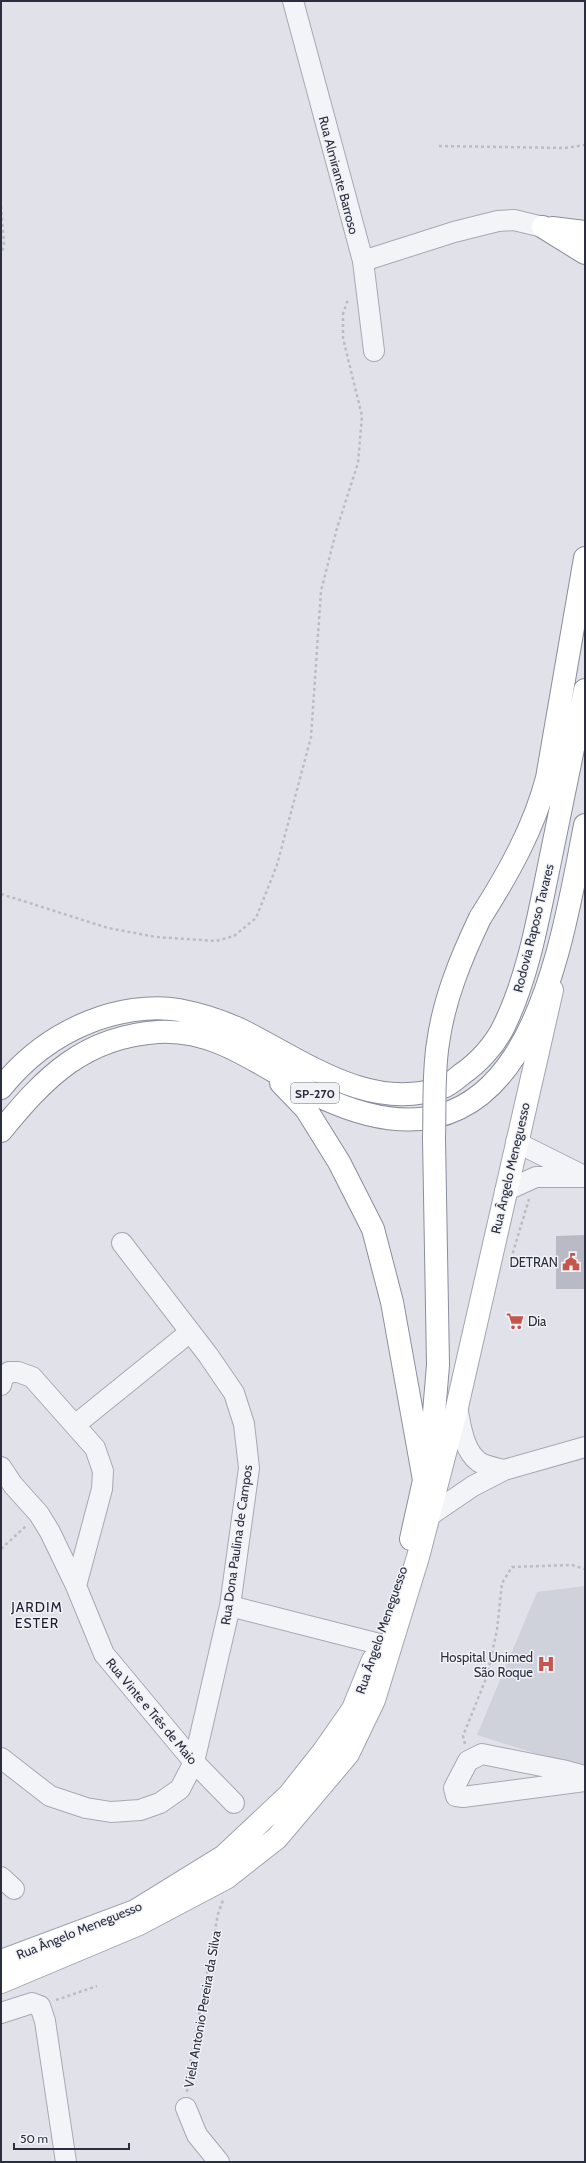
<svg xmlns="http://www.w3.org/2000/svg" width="586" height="2163" font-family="Cabin,sans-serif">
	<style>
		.built { fill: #cfd1db }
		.building { fill: #b8bbc5 }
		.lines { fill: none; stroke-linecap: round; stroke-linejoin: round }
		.minor-casing { stroke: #a6a8b3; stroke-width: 22 }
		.major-casing { stroke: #a1a5b4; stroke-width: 24 }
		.highway-casing { stroke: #898d9e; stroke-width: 24 }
		.path { stroke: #bbbdc3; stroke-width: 2.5; stroke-dasharray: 3 3; stroke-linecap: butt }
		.minor { stroke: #f3f4f7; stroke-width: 20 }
		.major { stroke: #fff; stroke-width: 22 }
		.highway { stroke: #fff; stroke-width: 22 }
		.highway-bridge-casing { stroke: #898d9e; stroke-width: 24; stroke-linecap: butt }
		.highway-bridge { stroke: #fff; stroke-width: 22 }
		.labels { text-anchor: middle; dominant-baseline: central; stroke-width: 3; stroke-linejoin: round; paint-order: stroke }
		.shield { fill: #f0f2f6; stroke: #656976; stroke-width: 1 }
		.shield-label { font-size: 12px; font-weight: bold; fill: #2a2e3f }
		.street-label { font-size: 13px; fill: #2a2e3f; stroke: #f0f2f6 }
		.poi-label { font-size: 13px; fill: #2a2e3f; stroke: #f0f2f6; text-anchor: end }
		.neighbourhood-label { font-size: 14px; letter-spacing: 1px; fill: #1c1f30; stroke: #f0f2f6 }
	</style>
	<rect width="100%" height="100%" fill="#e1e2e9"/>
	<path class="built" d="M585 1586V1769L477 1735 537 1592Z"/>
	<path class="building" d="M585 1235V1289H556V1236Z"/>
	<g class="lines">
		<g class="minor-casing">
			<path id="minor" d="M293 1 363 261 374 351
				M363 261 454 232 498 221 514 220 543 227
				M516 1142 580 1174
				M505 1191 536 1177H584
				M1 1385 3 1378 9 1372H18L32 1377 95 1448 103 1471 102 1489 76 1586
				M457 1407C461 1426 463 1450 479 1462 485 1466 496 1468 504 1470
				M75 1425 190 1332
				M1 1467 13 1485 39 1514 50 1532 76 1586 104 1654 194 1762 234 1803
				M429 1516 473 1486 504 1470 585 1447
				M230 1606 391 1647
				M1 1758 50 1796 86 1808 111 1812 140 1810 160 1803 180 1789 194 1762 230 1606 249 1468 244 1424 234 1393 208 1355 122 1243
				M585 1776 562 1770 482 1754 468 1761 454 1788 456 1796 463 1797 585 1781
				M1 1877 14 1889
				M1 2013 32 2003 40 2006 45 2021 66 2162
				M186 2108 197 2135 219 2162"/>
		</g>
		<g class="major-casing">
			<path id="major" d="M1 1961 135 1911 224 1856 289 1795 323 1752 353 1709 373 1660
				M1 1982 139 1924 226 1878 277 1838 348 1754 374 1700 418 1557 457 1407 552 990"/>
		</g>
		<g class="highway-casing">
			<path id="highway" d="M543 227 585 253
				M552 228 585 232
				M480 918C508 874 534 828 547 778L585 558
				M281 1083 306 1109 339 1162 373 1229 392 1302 424 1480
				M1 1088C24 1059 54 1036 89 1022 116 1011 150 1005 179 1010 200 1014 222 1021 241 1030 302 1060 371 1114 443 1087 449 1085 456 1079 462 1074 478 1063 495 1045 504 1026 528 977 538 919 549 866 561 808 573 749 585 690
				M1 1131C45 1077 84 1037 158 1032 222 1028 268 1073 323 1098 524 1190 558 965 585 825
				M411 1539 431 1449 438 1365 434 1138"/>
		</g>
		<path class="path" d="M439 146 565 148 585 145
			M1 206 4 245 1 254
			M1 894 108 928 156 937 216 941 234 936 256 918 277 865 311 737 321 591 337 528 358 463 362 416 343 338V314L347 302 350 300
			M511 1259 529 1199
			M1 1549 27 1525
			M465 1744 463 1736 487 1676 497 1630 502 1583 512 1567 572 1565 585 1569
			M56 2000 97 1986
			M187 2092 189 2070 218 1914 223 1900"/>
		<use href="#minor" class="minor"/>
		<use href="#major" class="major"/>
		<use href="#highway" class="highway"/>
		<g class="highway-bridge-casing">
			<path id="highway-bridge" d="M434 1138C435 1107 433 1074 438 1043 444 999 461 958 480 918"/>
		</g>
		<use href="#highway-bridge" class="highway-bridge"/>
	</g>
	<defs>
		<g id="civic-bare" transform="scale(1.38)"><path d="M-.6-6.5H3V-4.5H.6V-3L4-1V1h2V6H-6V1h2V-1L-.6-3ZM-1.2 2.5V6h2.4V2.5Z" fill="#c6554e" stroke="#f0f2f6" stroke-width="2.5" paint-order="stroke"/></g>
		<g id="supermarket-bare" transform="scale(1.38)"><path d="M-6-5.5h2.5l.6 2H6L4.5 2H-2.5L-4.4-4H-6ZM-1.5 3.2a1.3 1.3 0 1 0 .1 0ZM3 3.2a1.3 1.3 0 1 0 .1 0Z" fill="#c6554e" stroke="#f0f2f6" stroke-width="2.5" paint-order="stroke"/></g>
		<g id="hospital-bare" transform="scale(1.38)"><path d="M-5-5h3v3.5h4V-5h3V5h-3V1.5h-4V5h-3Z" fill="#c6554e" stroke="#f0f2f6" stroke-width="2.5" paint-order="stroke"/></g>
	</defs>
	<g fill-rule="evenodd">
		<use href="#civic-bare" x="571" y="1262"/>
		<use href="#supermarket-bare" x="515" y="1321"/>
		<use href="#hospital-bare" x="546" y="1664"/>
	</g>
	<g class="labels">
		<rect class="shield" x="291" y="1083" width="48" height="20" rx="3"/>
		<g class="shield-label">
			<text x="315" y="1093">SP-270</text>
		</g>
		<g class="street-label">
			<text transform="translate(339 175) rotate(75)">Rua Almirante Barroso</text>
			<text transform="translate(533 928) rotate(-76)">Rodovia Raposo Tavares</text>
			<text transform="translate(510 1168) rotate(-77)">Rua Ângelo Meneguesso</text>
			<text transform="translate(236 1545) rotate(-82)">Rua Dona Paulina de Campos</text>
			<text transform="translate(381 1630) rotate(-71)">Rua Ângelo Meneguesso</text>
			<text transform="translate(152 1711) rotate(50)">Rua Vinte e Três de Maio</text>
			<text transform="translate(79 1930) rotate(-22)">Rua Ângelo Meneguesso</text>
			<text transform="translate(202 2009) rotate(-80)">Viela Antonio Pereira da Silva</text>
		</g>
		<g class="poi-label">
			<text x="558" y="1262">DETRAN</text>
			<text x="528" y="1321" text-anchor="start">Dia</text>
			<text x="533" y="1657">Hospital Unimed<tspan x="533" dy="15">São Roque</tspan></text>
		</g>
		<g class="neighbourhood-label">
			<text x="37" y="1607">JARDIM<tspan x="37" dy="16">ESTER</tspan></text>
		</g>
	</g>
	<rect width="586" height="2163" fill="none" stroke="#2a2e3f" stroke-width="4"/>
	<path d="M14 2143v6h115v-6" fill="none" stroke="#2a2e3f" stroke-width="2"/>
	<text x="20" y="2143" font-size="12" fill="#2a2e3f" stroke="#f0f2f6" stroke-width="3" paint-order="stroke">50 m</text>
</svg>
